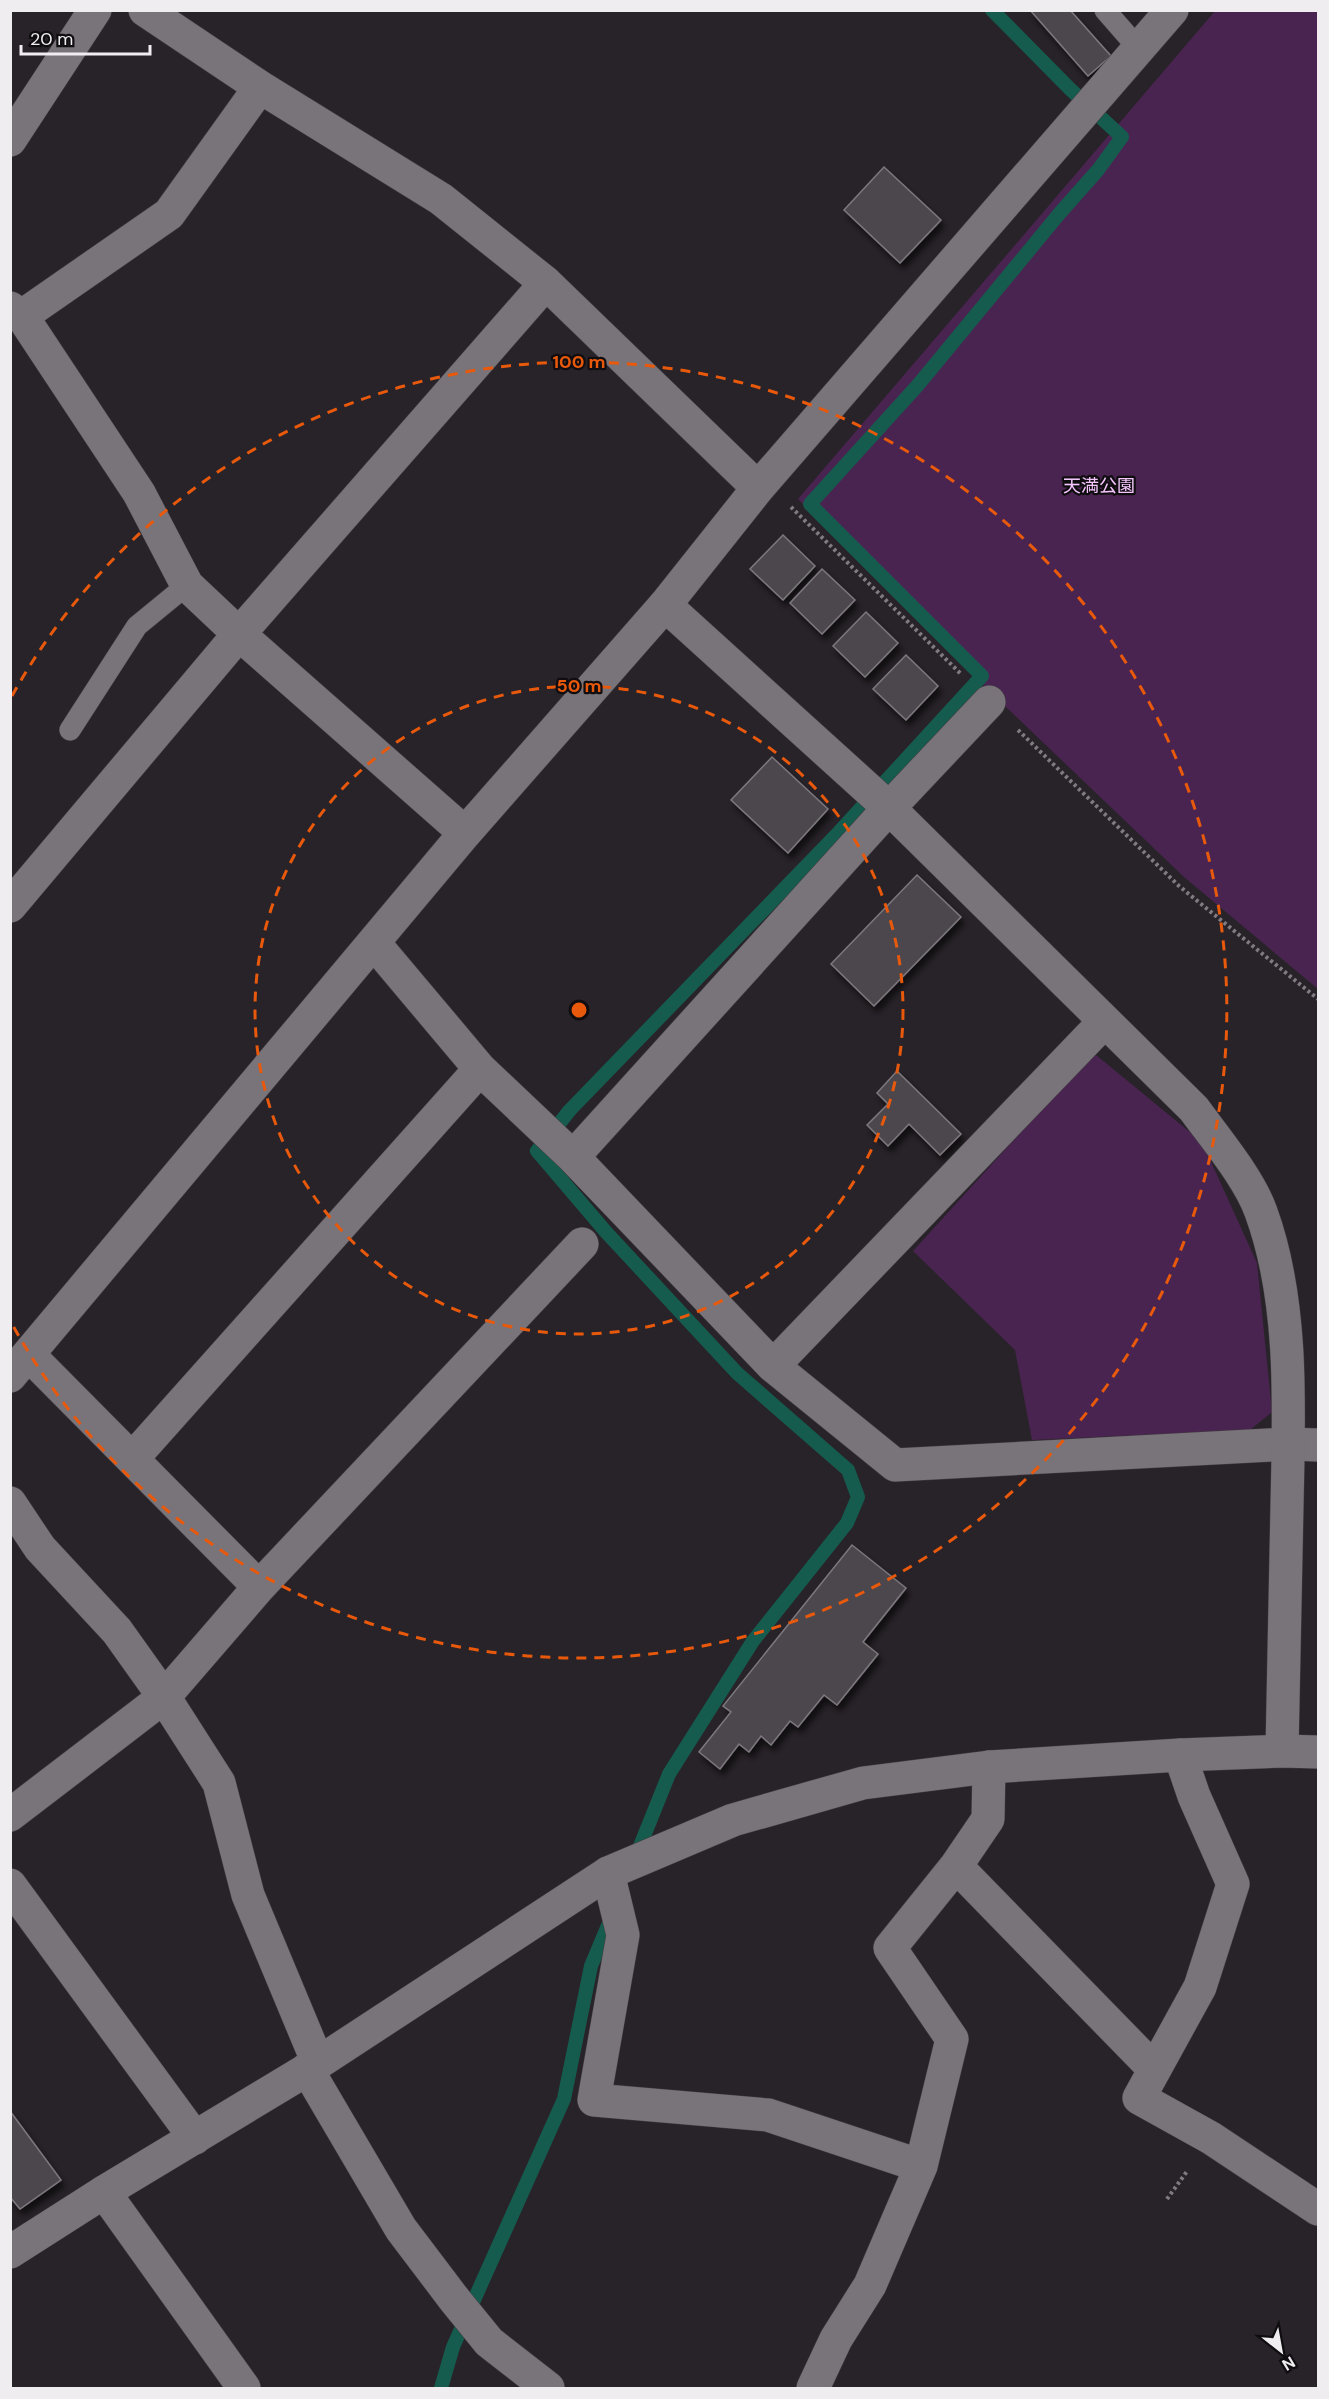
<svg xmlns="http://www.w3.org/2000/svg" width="1329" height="2399" font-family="'DM Sans','Noto Sans JP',sans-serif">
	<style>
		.green { fill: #4a2450 }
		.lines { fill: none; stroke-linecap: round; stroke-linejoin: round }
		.stream { stroke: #155c4f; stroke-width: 14 }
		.building { fill: #4c474d; stroke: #7d787e; stroke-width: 1.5; filter: url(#shadow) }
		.service-casing { stroke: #423e42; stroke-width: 22 }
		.minor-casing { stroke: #423e42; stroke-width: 34 }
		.tertiary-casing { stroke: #423e42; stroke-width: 34 }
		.path { stroke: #807b81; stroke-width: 4; stroke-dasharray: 3 3; stroke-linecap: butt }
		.service { stroke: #79737a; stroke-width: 21 }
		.minor { stroke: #79737a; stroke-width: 33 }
		.tertiary { stroke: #79737a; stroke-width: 33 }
		.ring { fill: none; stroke: #e8590c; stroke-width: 3; stroke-dasharray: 10 8 }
		.labels { text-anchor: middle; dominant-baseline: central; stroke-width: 4.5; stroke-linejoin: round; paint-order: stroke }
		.park-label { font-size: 18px; fill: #f4c5fc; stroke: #0f0d10 }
		.centre { fill: #e8590c; stroke: #0f0d10; stroke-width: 3 }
		.ring-label { font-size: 18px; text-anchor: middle; font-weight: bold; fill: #e8590c; stroke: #0f0d10; stroke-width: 4.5; stroke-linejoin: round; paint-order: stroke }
	</style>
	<defs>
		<filter id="shadow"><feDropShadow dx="3.5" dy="6" stdDeviation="3" flood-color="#0009"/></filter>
	</defs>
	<rect width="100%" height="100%" fill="#282329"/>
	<path class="green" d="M1215 11H1318V989L1184 877 985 687 798 499Z
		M1096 1055 1202 1142 1257 1263 1272 1412 1250 1430 1032 1440 1015 1350 913 1251 1073 1075Z"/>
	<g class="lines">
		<path class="stream" d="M636 1856 669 1774 753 1641 847 1523 858 1497 848 1470 737 1373 606 1232 537 1151 570 1110 839 832 982 676 810 504 918 385 1059 214 1098 170 1122 137 1070 89 992 10
			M441 2388 453 2347 564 2099 591 1966 612 1916"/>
	</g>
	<path class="building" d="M1030 10H1070L1111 56 1088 76Z
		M884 167 941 220 900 263 844 210Z
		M783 535 815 566 783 600 750 569Z
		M822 569 855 600 822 634 790 603Z
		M866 612 898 643 865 677 833 646Z
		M906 655 938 686 906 720 873 689Z
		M772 757 828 809 788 853 731 800Z
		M917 875 961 917 874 1006 831 964Z
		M897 1071 961 1134 940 1155 909 1124 888 1146 867 1125 888 1104 877 1093Z
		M852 1545 906 1588 863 1642 878 1654 837 1705 824 1695 798 1727 790 1721 771 1745 761 1736 749 1752 739 1744 720 1769 699 1752 731 1712 723 1706Z
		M10 2111 61 2180 20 2209 10 2197Z"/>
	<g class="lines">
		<g class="service-casing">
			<path id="service" d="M1105 10 1139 49
				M70 730 137 626 187 585"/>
		</g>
		<g class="minor-casing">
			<path id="minor" d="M145 10 260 87 441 199 546 283 758 488
				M10 140 95 10
				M10 308 22 316 139 493 187 585 239 634 465 833
				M22 316 169 214 260 87
				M989 702 889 808 573 1157 773 1366 895 1465 1288 1444 1318 1445
				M10 906 239 634 546 283
				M374 943 480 1069 573 1157
				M29 1355 259 1587
				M773 1366 1104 1022
				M10 1376 465 833 665 605 758 488 1172 10
				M132 1459 480 1069
				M10 1503 40 1548 117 1631 164 1697 219 1783 248 1895 318 2063
				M1180 1755 1194 1796 1233 1884 1200 1987 1139 2098 1211 2138 1318 2209
				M10 1815 164 1697 259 1587 582 1244
				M956 1866 1154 2069
				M608 1873 623 1935 594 2100 768 2115 921 2166
				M10 1885 195 2138
				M307 2069 401 2229 454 2299 489 2342 548 2388
				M104 2192 244 2388
				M813 2388 836 2339 870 2285 921 2166 952 2039 890 1948 956 1866 988 1819 989 1767"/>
		</g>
		<g class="tertiary-casing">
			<path id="tertiary" d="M665 605 889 808 1194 1109C1215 1138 1249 1178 1261 1212 1294 1302 1289 1410 1287 1505 1285 1587 1283 1669 1282 1751
				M10 2252 104 2192 318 2063 608 1873 733 1820 863 1783 989 1767 1180 1755 1282 1751 1318 1752"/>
		</g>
		<path class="path" d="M791 507 961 674
			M1018 730 1179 886 1318 999
			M1167 2199 1188 2170"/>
		<use href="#service" class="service"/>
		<use href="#minor" class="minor"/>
		<use href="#tertiary" class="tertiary"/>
	</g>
	<g class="ring">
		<circle cx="579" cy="1010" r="324"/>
		<path d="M12 696A648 648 0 1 1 12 1324"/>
	</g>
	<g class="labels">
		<g class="park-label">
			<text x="1099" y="486">天満公園</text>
		</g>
	</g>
	<circle cx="579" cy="1010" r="9" class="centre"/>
	<g class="ring-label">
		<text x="579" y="368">100 m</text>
		<text x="579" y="692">50 m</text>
	</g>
	<rect width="1329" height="2399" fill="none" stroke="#f0edf1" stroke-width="24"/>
	<g transform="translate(1281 2351) rotate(149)" stroke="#0f0d10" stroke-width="4.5" paint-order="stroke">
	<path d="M0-4.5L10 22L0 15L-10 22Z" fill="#f0edf1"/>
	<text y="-9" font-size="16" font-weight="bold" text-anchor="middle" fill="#f0edf1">N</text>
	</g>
	<path d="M21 45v9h129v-9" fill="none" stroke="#f0edf1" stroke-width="3"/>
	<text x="30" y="45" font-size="18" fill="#f0edf1" stroke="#0f0d10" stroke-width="4.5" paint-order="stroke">20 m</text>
</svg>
